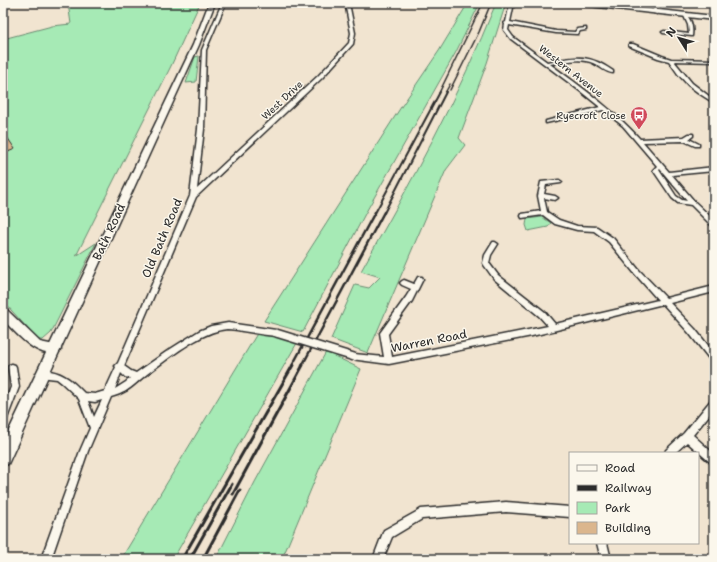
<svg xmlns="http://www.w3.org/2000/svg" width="717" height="562" font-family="'Shantell Sans',sans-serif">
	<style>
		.green { fill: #a6eab5; stroke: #688a70 }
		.building { fill: #dbb68d; stroke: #2b2b2b }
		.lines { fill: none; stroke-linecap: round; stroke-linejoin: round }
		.street-casing { stroke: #2b2b2b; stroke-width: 3 }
		.secondary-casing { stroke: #2b2b2b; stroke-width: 3 }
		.primary-casing { stroke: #2b2b2b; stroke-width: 3 }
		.street { fill: #fbf7ec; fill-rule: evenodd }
		.secondary { fill: #fbf7ec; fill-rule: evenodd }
		.primary { fill: #fbf7ec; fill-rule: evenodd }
		.rail-far3 { stroke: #2b2b2b; stroke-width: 1.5 }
		.rail-far2 { stroke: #2b2b2b; stroke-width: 2 }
		.rail-far1 { stroke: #2b2b2b; stroke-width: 2.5 }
		.rail { stroke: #2b2b2b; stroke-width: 3 }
		.street-bridge-casing { stroke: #2b2b2b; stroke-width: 10; stroke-linecap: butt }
		.street-bridge { stroke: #fbf7ec; stroke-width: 7 }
		.labels { text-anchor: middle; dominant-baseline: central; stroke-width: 3; stroke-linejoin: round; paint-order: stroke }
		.far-street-label { font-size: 10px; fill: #2b2b2b; stroke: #fbf7ec }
		.far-poi-label { font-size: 10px; fill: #2b2b2b; stroke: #fbf7ec; text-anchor: end }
		.street-label { font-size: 12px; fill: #2b2b2b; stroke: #fbf7ec }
	</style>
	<rect width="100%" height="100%" fill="#f1e4d0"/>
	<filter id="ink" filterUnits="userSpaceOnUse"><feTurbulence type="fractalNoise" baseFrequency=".025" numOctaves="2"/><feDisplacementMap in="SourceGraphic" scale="8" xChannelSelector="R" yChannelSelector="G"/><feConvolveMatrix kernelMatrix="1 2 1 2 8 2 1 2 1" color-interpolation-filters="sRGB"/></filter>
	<g filter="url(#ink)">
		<path class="green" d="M68 3H200L171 66 76 256 96 243 51 333 43 340H38L3 301V39L52 26 71 24Z
			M468 3H480L456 52 366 212 303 332 264 321 401 107 439 51Z
			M496 3H506L487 63 459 138 465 145 446 170 368 353 331 339 355 285 369 288 380 277 361 271C410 184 459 96 496 3Z
			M199 56 196 82 186 83 195 57Z
			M542 217 551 223 548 227 528 231 526 225 527 219Z
			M258 332 297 343 173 559H121Z
			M326 352 361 369 282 559H216L255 482Z"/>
		<path class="building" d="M3 131 15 149 3 154Z"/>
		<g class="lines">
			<g class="street-casing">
				<path id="street" d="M222 3H226L206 50 204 129 197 189 318 76 349 43 351 33 345 3H349L355 33 353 44 322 78 196 197 124 366 131 371 136 373 169 350 199 331 211 326 228 323 276 330 279 331 280 333 279 335 276 336C265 335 254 333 242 331 237 330 232 329 227 329 201 331 168 359 147 374 133 385 129 392 111 397L88 451 51 559H41L80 451 90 428 79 399 62 383 57 379 40 377 39 374 40 371C44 370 46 371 50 371 66 374 73 382 84 393L95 394 105 391 116 367 115 366 118 363 190 196 198 129 202 50ZM121 373 125 377 130 378 126 382 115 389ZM102 400 94 417 88 401 95 402Z
					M510 3H514L510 22 556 31 575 32 577 29 586 28V30L580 31 578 34H577L556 33 509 25 508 30 513 37 547 62C576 57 587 53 613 71V73C606 73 600 66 593 63 580 57 564 62 550 64 581 87 614 110 640 139L684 137 689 134H693V136L689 139 699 144V146H695L684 141 643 142 669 172 714 167V171L672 175 695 202 714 220V226H712L691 205 678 203 672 198 653 170 657 166 623 126 603 110 546 123V121L600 107 580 91 511 39 504 30 505 24 504 23 506 22ZM660 169 687 201 682 200 676 196 659 170Z
					M652 3H656L657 14 654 13Z
					M686 15C692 20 693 29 692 36L663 33 662 32 664 31 689 34 688 25 684 16Z
					M629 44H633L662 56 671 59 714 60V62L674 61 692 83 714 100V103L700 94 688 85 678 74 669 61 658 58 629 46Z
					M559 180 562 182 561 183 546 185 544 194 555 196 558 198 555 200 544 198 547 212 559 220 577 226 597 227 613 238 639 270 666 298 714 286V292L670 303 695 329 714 353V362L711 361 689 333 663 304 532 336 389 364 351 359 350 357 351 355 354 354 384 357 380 333 406 297 411 289 402 285 400 283 402 281 404 280 414 284 418 277H422L423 279 412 301 388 334 392 357 548 326 539 316 494 279 484 265 483 263 485 255 493 242H495L498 244 491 255 489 263 498 275 545 312 555 324 658 300 635 274 609 242 594 231 577 230 555 224 543 215 522 218 521 216 522 214 541 211 538 196 541 182Z
					M12 364 15 365 16 367 19 387 6 421 3 422V407L11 387 8 367 9 365Z
					M714 399V409L693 435 714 454V464L711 463 687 442 675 453H665L666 450 684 433 711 400Z
					M506 502 570 507V517L506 512 422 519 392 537 383 559H373L384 530 418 511 421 509Z
					M597 543H607L611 559H601Z"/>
			</g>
			<g class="secondary-casing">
				<path id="secondary" d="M577 3H595L714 16V20L580 5Z
					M3 309 7 310 40 342 59 346 61 349 59 352C37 360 17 333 3 320Z"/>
			</g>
			<g class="primary-casing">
				<path id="primary" d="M209 3H215L199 45 8 464 3 466V443L193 45Z"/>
			</g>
			<use href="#street" class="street"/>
			<use href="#secondary" class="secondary"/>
			<use href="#primary" class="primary"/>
			<path class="rail-far3" d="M450 90 479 32 491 3
				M439 93 483 3
				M445 93 450 84"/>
			<path class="rail-far2" d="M375 213 440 92
				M384 213 446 92"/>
			<path class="rail-far1" d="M292 366 375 212
				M302 366 384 212"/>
			<path class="rail" d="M233 494 303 365
				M182 559 293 365
				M190 559 232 484
				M203 559 240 490"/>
			<g class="street-bridge-casing">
				<path id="street-bridge" d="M276 333 354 357"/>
			</g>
			<use href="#street-bridge" class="street-bridge"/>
		</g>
	</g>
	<defs>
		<g id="bus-pin" transform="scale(0.9)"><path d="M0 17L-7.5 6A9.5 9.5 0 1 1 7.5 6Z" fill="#d1495b" stroke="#fbf7ec"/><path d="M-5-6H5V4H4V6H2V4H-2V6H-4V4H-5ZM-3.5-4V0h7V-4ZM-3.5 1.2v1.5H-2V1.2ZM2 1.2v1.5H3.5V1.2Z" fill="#fff"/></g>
	</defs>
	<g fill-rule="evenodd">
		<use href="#bus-pin" x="639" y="115"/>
	</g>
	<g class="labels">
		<g class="far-street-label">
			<text transform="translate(571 71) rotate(38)">Western Avenue</text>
			<text transform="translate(282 100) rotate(-43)">West Drive</text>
		</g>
		<g class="far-poi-label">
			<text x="626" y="115">Ryecroft Close</text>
		</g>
		<g class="street-label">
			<text transform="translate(109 232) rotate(-65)">Bath Road</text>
			<text transform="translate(162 238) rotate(-67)">Old Bath Road</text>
			<text transform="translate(429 341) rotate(-11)">Warren Road</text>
		</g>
	</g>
	<rect width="717" height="562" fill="none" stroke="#fbf7ec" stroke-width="16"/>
	<rect x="8" y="8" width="701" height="546" fill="none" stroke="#2b2b2b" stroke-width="1.5" filter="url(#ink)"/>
	<rect x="569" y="452" width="130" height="92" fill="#fbf7ec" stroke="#a8a59f"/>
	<rect x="577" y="465" width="20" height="6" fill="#fbf7ec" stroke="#a8a59f"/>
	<text x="605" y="472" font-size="12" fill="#2b2b2b">Road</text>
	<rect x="577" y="485" width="20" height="6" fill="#2b2b2b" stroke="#a8a59f"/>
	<text x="605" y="492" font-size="12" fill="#2b2b2b">Railway</text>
	<rect x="577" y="502" width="20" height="12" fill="#a6eab5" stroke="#a8a59f"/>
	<text x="605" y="512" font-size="12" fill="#2b2b2b">Park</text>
	<rect x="577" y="522" width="20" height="12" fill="#dbb68d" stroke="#a8a59f"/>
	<text x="605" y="532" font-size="12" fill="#2b2b2b">Building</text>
	<g transform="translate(679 38) rotate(307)" stroke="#fbf7ec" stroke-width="3" paint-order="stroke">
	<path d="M0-3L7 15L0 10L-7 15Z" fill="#2b2b2b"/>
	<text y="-6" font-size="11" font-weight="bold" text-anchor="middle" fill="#2b2b2b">N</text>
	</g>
</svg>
